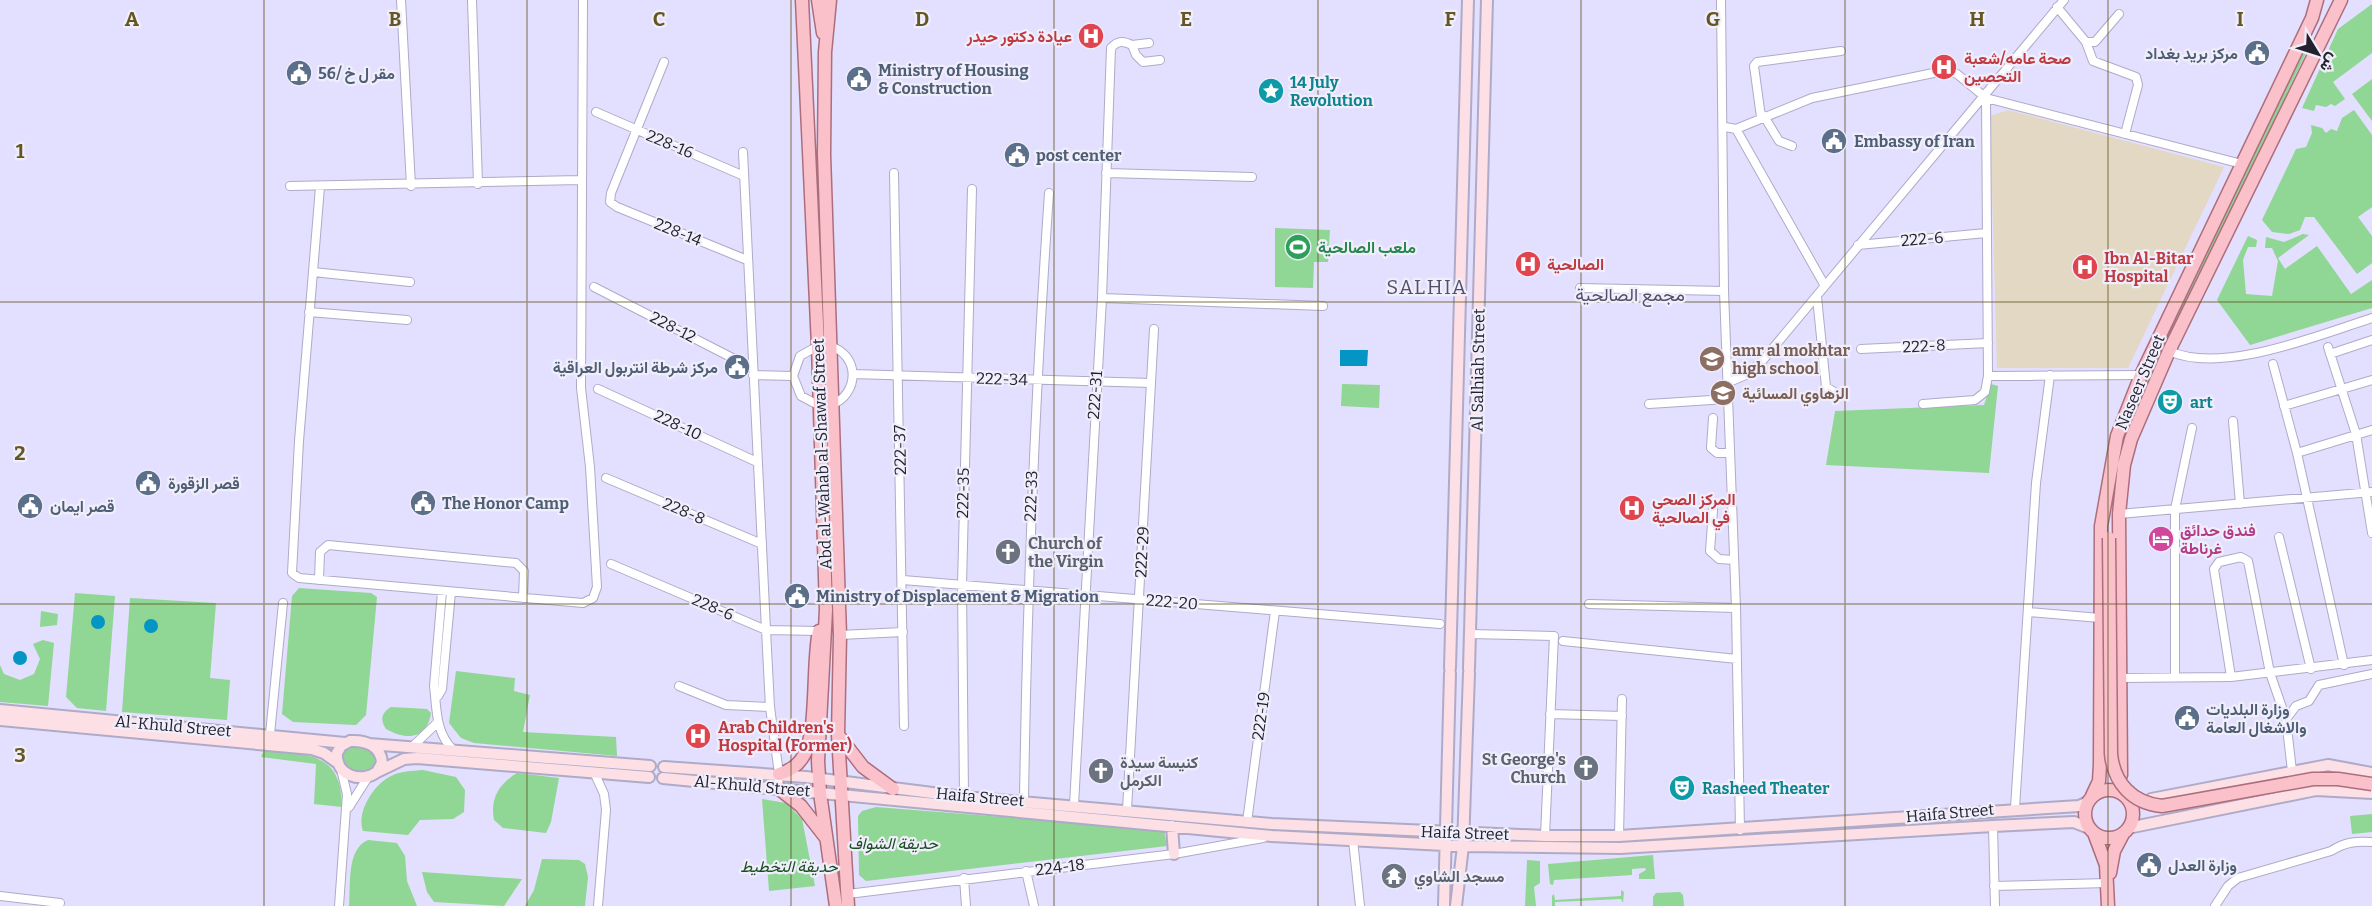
<svg xmlns="http://www.w3.org/2000/svg" width="2372" height="906" font-family="Bitter,Vazirmatn,serif">
	<style>
		.medical { fill: #e2d8c3 }
		.green { fill: #90d694 }
		.water { fill: #0395c3 }
		.lines { fill: none; stroke-linecap: round; stroke-linejoin: round }
		.street-casing { stroke: #afaac8; stroke-width: 10 }
		.secondary-casing { stroke: #afaac8; stroke-width: 14 }
		.primary-casing { stroke: #ac6e7c; stroke-width: 15 }
		.street { stroke: #fff; stroke-width: 8 }
		.secondary { stroke: #fce0e5; stroke-width: 10 }
		.primary { stroke: #fac1ca; stroke-width: 12 }
		.primary-bridge-casing { stroke: #ac6e7c; stroke-width: 15; stroke-linecap: butt }
		.primary-bridge { stroke: #fac1ca; stroke-width: 12 }
		.grid { fill: none; stroke: #645623; stroke-width: 1.5; stroke-opacity: 0.55 }
		.labels { text-anchor: middle; dominant-baseline: central; stroke-width: 4.5; stroke-linejoin: round; paint-order: stroke }
		.health-label { font-size: 16px; font-weight: bold; fill: #be3a42; stroke: #f0eefb; text-anchor: start }
		.service-label { font-size: 16px; font-weight: bold; fill: #4e5e75; stroke: #f0eefb; text-anchor: start }
		.culture-label { font-size: 16px; font-weight: bold; fill: #0d838f; stroke: #f0eefb; text-anchor: start }
		.street-label { font-size: 16px; fill: #23212d; stroke: #f0eefb }
		.leisure-label { font-size: 16px; font-weight: bold; fill: #27864d; stroke: #f0eefb; text-anchor: start }
		.education-label { font-size: 16px; font-weight: bold; fill: #785e54; stroke: #f0eefb; text-anchor: start }
		.hotel-label { font-size: 16px; font-weight: bold; fill: #b23c85; stroke: #f0eefb; text-anchor: start }
		.worship-label { font-size: 16px; font-weight: bold; fill: #5b616d; stroke: #f0eefb; text-anchor: start }
		.park-label { font-size: 16px; font-style: italic; fill: #194d20; stroke: #f0eefb }
		.neighbourhood-label { font-size: 18px; fill: #544f69; stroke: #f0eefb }
		.quarter-label { font-size: 20px; letter-spacing: 1.5px; fill: #544f69; stroke: #f0eefb }
		.grid-label { font-size: 20px; text-anchor: middle; font-weight: bold; fill: #645623; stroke: #f0eefb; stroke-width: 4.5; stroke-linejoin: round; paint-order: stroke }
	</style>
	<rect width="100%" height="100%" fill="#e3dffe"/>
	<path class="medical" d="M2008 110 2224 167 2128 368H1997L1990 116Z"/>
	<path class="green" d="M2372 4V53L2333 82 2345 99 2335 106 2331 104 2326 107 2316 105 2314 111 2302 108 2338 29Z
		M2305 49 2307 51 2138 408 2133 409 2132 405Z
		M2372 79V121L2352 94Z
		M2354 110 2372 135V207L2358 217 2372 236V263L2357 274 2314 217H2305L2300 230 2289 234 2272 232 2262 220 2296 149 2306 147 2312 133 2311 125 2322 128 2326 133 2331 129 2337 131 2342 118Z
		M1275 228 1330 230 1328 262H1314L1313 288 1275 287Z
		M2303 234 2309 235 2278 258 2285 269 2317 246 2351 294 2372 280V308L2250 345 2217 300 2248 236 2257 240 2256 247H2248L2243 260 2246 294 2272 296 2278 261 2272 248H2265L2266 237 2284 242Z
		M1342 384 1380 385 1379 408 1341 406Z
		M1991 384 1998 386 1989 473 1826 465 1835 411 1984 405Z
		M299 588 371 593 377 597 366 715 356 725 293 722 282 714 292 596Z
		M75 593 115 596 106 711 77 708 66 697Z
		M130 598 216 603 210 678 230 680 227 720 122 712Z
		M41 611 58 614 57 625 40 627Z
		M43 640 54 643 48 706 0 702V665L4 674 20 680 34 674 40 659 33 644Z
		M456 671 515 678 514 691 530 695 523 732 616 737 617 756 474 743 461 738 449 723Z
		M391 707 427 709 431 713C427 739 407 741 386 729 380 720 381 713 391 707Z
		M353 744 373 750 377 760 376 766 366 774 350 772 345 768 341 752Z
		M264 750C307 754 342 752 342 807L314 804 316 764 261 757Z
		M423 770 456 777 465 790 464 812 453 819 420 820 408 835 363 831C356 812 374 784 391 776 401 771 412 771 423 770Z
		M517 773 559 778 551 822 546 833 503 828 494 820C490 798 499 784 517 773Z
		M762 799 786 803 802 819 815 886 769 891Z
		M876 807 1164 830 1167 846 866 881 859 875 858 816 862 811Z
		M2372 814V832L2352 834 2350 816Z
		M368 840 397 843 405 856 407 881 417 906H349C351 886 346 849 368 840Z
		M1653 855 1655 879H1639V874L1646 870 1645 868 1632 869V875L1554 880 1553 885 1550 884 1548 864Z
		M542 859 579 860 585 864 588 877 585 906H525L534 890Z
		M1527 860 1540 861V883L1534 887 1536 906H1525Z
		M422 872 522 879 504 906 434 902 427 892Z
		M1621 890 1624 892 1623 903 1621 899 1555 902V906H1552V896L1554 894 1555 900 1621 896Z
		M1680 892 1683 895 1684 906H1653V897L1656 893Z"/>
	<path class="water" d="M1340 350H1368L1367 366H1340Z
		M91 622a7 7 0 1 1 14 0a7 7 0 1 1-14 0Z
		M144 626a7 7 0 1 1 14 0a7 7 0 1 1-14 0Z
		M13 658a7 7 0 1 1 14 0a7 7 0 1 1-14 0Z"/>
	<g class="lines">
		<g class="street-casing">
			<path id="street" d="M401 0 411 186
				M472 0 478 184
				M1721 0 1724 291 1736 608 1740 830
				M2057 7 2086 42H2095L2119 14
				M2086 42 2093 61 2136 77 2138 85 2125 134
				M1132 45 1149 43
				M664 62 611 193 610 202 617 207 747 260
				M596 112 744 176
				M1764 116 1779 141 1792 146
				M1761 117 1754 66 1757 62 1841 51
				M1725 127 1736 129 1825 286
				M1736 129 1812 98 1948 70 1957 74 1986 98 2242 164
				M743 152 766 630 770 707 779 774 778 788
				M894 173 904 726
				M1106 173 1252 177
				M290 186 580 180
				M320 187 299 441 292 573 299 578 583 603 593 598 597 587 590 467 581 388 583 0
				M1858 245 1986 233
				M313 272 410 282
				M594 287 752 368
				M1580 288 1724 291
				M1817 297 1826 387 1836 393
				M1102 298 1323 306
				M309 312 407 320
				M818 346 800 356 793 376 801 396 820 406
				M830 346C860 355 860 394 831 405
				M2328 347 2356 434 2372 533
				M1861 349 1988 343
				M2169 351C2222 375 2319 335 2372 318
				M2330 354 2372 340
				M2273 364 2297 453 2344 665
				M853 374 1151 383
				M753 375 793 376
				M1988 376 2141 375
				M1727 383 1748 374 1763 360 2064 0
				M598 389 757 462
				M1649 404 1727 399
				M1923 404 1975 400 1985 392 1988 376 1986 98
				M2284 406 2372 380
				M1713 418 1711 448 1717 453H1730
				M2233 421 2240 504
				M2297 453 2372 430
				M606 478 762 544
				M1713 510 1710 551 1719 559 1734 560
				M2119 514 2372 492
				M2279 537 2311 669
				M611 564 766 630 819 631
				M319 580 320 552 328 545 516 563 524 571 523 598
				M903 580 1440 624
				M442 592 434 686C437 710 435 731 453 750
				M1589 604 1736 608
				M2028 612 2100 618
				M1470 634 1554 636 1545 836
				M840 635 903 632
				M1563 641 1737 659
				M2175 677V509L2192 428
				M2231 677 2214 569 2219 562 2241 557 2248 561 2270 673 2286 719 2292 771
				M2119 678 2231 677 2372 660
				M679 686 726 705 770 707
				M438 696 442 689 451 592
				M1550 714 1622 716
				M2286 719 2296 706 2309 701 2319 685 2372 674
				M270 734 283 603
				M412 747 437 723
				M594 772 604 794 606 810 598 906
				M964 797 962 585 972 189
				M1024 800C1027 597 1035 395 1049 193
				M1074 805 1102 298 1111 48C1118 40 1124 41 1132 45L1136 55 1143 62 1160 60
				M349 807 368 777
				M2015 808 2036 483 2050 375
				M1127 810 1154 329
				M1247 822 1275 611
				M1993 826 1995 906
				M1619 836 1622 699
				M1353 840 1360 906
				M1026 871 1034 906
				M964 878 966 906
				M1994 886 2108 883
				M848 894 1174 854 1263 838
				M0 896 60 903
				M339 906 347 794 341 769
				M2215 906 2228 886 2238 878 2331 851C2345 842 2356 841 2372 842"/>
		</g>
		<g class="secondary-casing">
			<path id="secondary" d="M1450 668 1468 0
				M1469 669 1487 0
				M0 710 345 743
				M0 720 312 749 324 753 338 763
				M350 741C366 740 381 746 382 763L377 772C361 784 335 775 337 753L341 746Z
				M369 744 650 766
				M664 767 806 777 964 797 1272 824 1545 836H1619L2079 806 2088 802
				M377 772 404 759 417 758 649 777
				M663 778 1272 836 1463 846 1620 848 1993 826 2074 822 2089 828
				M2151 799 2328 765 2372 773
				M1172 826 1174 854
				M2128 828 2316 790 2372 793
				M1444 906 1450 673
				M1456 906 1463 846 1469 673"/>
		</g>
		<g class="primary-casing">
			<path id="primary" d="M802 0 818 346 826 610 818 761 820 793 836 906
				M818 0 823 33
				M830 0 825 52 824 154 840 635 838 735 848 906
				M839 736 863 767 893 789
				M779 774C790 771 798 766 804 755 818 732 812 663 819 631
				M2121 775 2119 514 2124 465 2131 439 2169 351 2341 0
				M778 788 801 806 826 838
				M2085 814a24 24 0 1 1 48 0a24 24 0 1 1-48 0Z
				M2092 796 2099 781 2100 764 2101 526 2117 436 2141 375 2312 18 2317 0
				M2094 833 2106 865 2108 906
				M2110 873 2114 851 2123 834"/>
		</g>
		<use href="#street" class="street"/>
		<use href="#secondary" class="secondary"/>
		<use href="#primary" class="primary"/>
		<g class="primary-bridge-casing">
			<path id="primary-bridge" d="M2109 538 2111 754C2114 783 2132 803 2162 806L2313 779H2338L2372 784"/>
		</g>
		<use href="#primary-bridge" class="primary-bridge"/>
	</g>
	<path class="grid" d="M264 0V906M527 0V906M791 0V906M1054 0V906M1318 0V906M1581 0V906M1845 0V906M2108 0V906M0 302H2372M0 604H2372"/>
	<defs>
		<g id="hospital-disc" transform="scale(1.35)"><circle r="9.5" fill="#e0444e" stroke="#f0eefb"/><path d="M-5-5h3v3.5h4V-5h3V5h-3V1.5h-4V5h-3Z" fill="#fff"/></g>
		<g id="civic-disc" transform="scale(1.35)"><circle r="9.5" fill="#5c6f8a" stroke="#f0eefb"/><path d="M-.6-6.5H3V-4.5H.6V-3L4-1V1h2V6H-6V1h2V-1L-.6-3ZM-1.2 2.5V6h2.4V2.5Z" fill="#fff"/></g>
		<g id="sight-disc" transform="scale(1.35)"><circle r="9.5" fill="#0f9aa8" stroke="#f0eefb"/><path d="M0-6L1.8-2.2L6-1.7L2.9 1.2L3.7 5.4L0 3.3L-3.7 5.4L-2.9 1.2L-6-1.7L-1.8-2.2Z" fill="#fff"/></g>
		<g id="stadium-disc" transform="scale(1.35)"><circle r="9.5" fill="#2e9e5b" stroke="#f0eefb"/><path d="M0-5a6.5 5 0 1 0 0 10a6.5 5 0 1 0 0-10ZM-3.5-1.8h7v3.6h-7Z" fill="#fff"/></g>
		<g id="school-disc" transform="scale(1.35)"><circle r="9.5" fill="#8d6e63" stroke="#f0eefb"/><path d="M0-5L7-2L0 1L-7-2ZM-4 1L0 2.5L4 1V4Q0 6-4 4Z" fill="#fff"/></g>
		<g id="theatre-disc" transform="scale(1.35)"><circle r="9.5" fill="#0f9aa8" stroke="#f0eefb"/><path d="M-5-5.5Q0-4 5-5.5V0Q5 5 0 6Q-5 5-5 0ZM-3.3-2.5H-1v1.5H-3.3ZM1-2.5H3.3v1.5H1ZM-2.8 1Q0 5.5 2.8 1Z" fill="#fff"/></g>
		<g id="hotel-disc" transform="scale(1.35)"><circle r="9.5" fill="#d1479c" stroke="#f0eefb"/><path d="M-6-4.5h1.5V1H6V5H4.5V3h-9V5H-6ZM-4 0a1.8 1.8 0 1 1 3.6 0ZM.5 0V-2.5h3Q6-2.5 6 0Z" fill="#fff"/></g>
		<g id="church-disc" transform="scale(1.35)"><circle r="9.5" fill="#6b7280" stroke="#f0eefb"/><path d="M-1.2-6h2.4v3.5h3.3v2.4h-3.3V6h-2.4V-.1h-3.3v-2.4h3.3Z" fill="#fff"/></g>
		<g id="temple-disc" transform="scale(1.35)"><circle r="9.5" fill="#6b7280" stroke="#f0eefb"/><path d="M0-6L5-2H3V0L6.5 2.5H4V6H1.5V3h-3V6H-4V2.5H-6.5L-3 0V-2H-5Z" fill="#fff"/></g>
	</defs>
	<g fill-rule="evenodd">
		<use href="#hospital-disc" x="1091" y="36"/>
		<use href="#civic-disc" x="2257" y="53"/>
		<use href="#hospital-disc" x="1944" y="67"/>
		<use href="#civic-disc" x="299" y="73"/>
		<use href="#civic-disc" x="859" y="79"/>
		<use href="#sight-disc" x="1271" y="91"/>
		<use href="#civic-disc" x="1834" y="141"/>
		<use href="#civic-disc" x="1017" y="155"/>
		<use href="#stadium-disc" x="1298" y="247"/>
		<use href="#hospital-disc" x="1528" y="264"/>
		<use href="#hospital-disc" x="2085" y="267"/>
		<use href="#school-disc" x="1712" y="359"/>
		<use href="#civic-disc" x="737" y="367"/>
		<use href="#school-disc" x="1723" y="393"/>
		<use href="#theatre-disc" x="2170" y="402"/>
		<use href="#civic-disc" x="148" y="483"/>
		<use href="#civic-disc" x="423" y="503"/>
		<use href="#civic-disc" x="30" y="506"/>
		<use href="#hospital-disc" x="1632" y="508"/>
		<use href="#hotel-disc" x="2161" y="539"/>
		<use href="#church-disc" x="1008" y="552"/>
		<use href="#civic-disc" x="797" y="596"/>
		<use href="#civic-disc" x="2187" y="718"/>
		<use href="#hospital-disc" x="698" y="736"/>
		<use href="#church-disc" x="1586" y="768"/>
		<use href="#church-disc" x="1101" y="771"/>
		<use href="#theatre-disc" x="1682" y="788"/>
		<use href="#civic-disc" x="2149" y="865"/>
		<use href="#temple-disc" x="1394" y="876"/>
	</g>
	<g class="labels">
		<g class="health-label">
			<text x="1072" y="36" text-anchor="end">عيادة دكتور حيدر</text>
			<text x="1964" y="58">صحة عامه/شعبة<tspan x="1964" dy="18">التحصين</tspan></text>
			<text x="2104" y="258">Ibn Al-Bitar<tspan x="2104" dy="18">Hospital</tspan></text>
			<text x="1547" y="264">الصالحية</text>
			<text x="1652" y="499">المركز الصحي<tspan x="1652" dy="18">في الصالحية</tspan></text>
			<text x="718" y="727">Arab Children's<tspan x="718" dy="18">Hospital (Former)</tspan></text>
		</g>
		<g class="service-label">
			<text x="2238" y="53" text-anchor="end">مركز بريد بغداد</text>
			<text x="878" y="70">Ministry of Housing<tspan x="878" dy="18">&amp; Construction</tspan></text>
			<text x="318" y="73">مقر ل خ /56</text>
			<text x="1854" y="141">Embassy of Iran</text>
			<text x="1036" y="155">post center</text>
			<text x="718" y="367" text-anchor="end">مركز شرطة انتربول العراقية</text>
			<text x="168" y="483">قصر الزقورة</text>
			<text x="442" y="503">The Honor Camp</text>
			<text x="50" y="506">قصر ايمان</text>
			<text x="816" y="596">Ministry of Displacement &amp; Migration</text>
			<text x="2206" y="709">وزارة البلديات<tspan x="2206" dy="18">والاشغال العامة</tspan></text>
			<text x="2168" y="865">وزارة العدل</text>
		</g>
		<g class="culture-label">
			<text x="1290" y="82">14 July<tspan x="1290" dy="18">Revolution</tspan></text>
			<text x="2190" y="402">art</text>
			<text x="1702" y="788">Rasheed Theater</text>
		</g>
		<g class="street-label">
			<text transform="translate(670 144) rotate(23)">228-16</text>
			<text transform="translate(678 232) rotate(22)">228-14</text>
			<text transform="translate(1922 239) rotate(-5)">222-6</text>
			<text transform="translate(673 327) rotate(27)">228-12</text>
			<text transform="translate(1924 346) rotate(-3)">222-8</text>
			<text transform="translate(1478 370) rotate(-89)">Al Salhiah Street</text>
			<text transform="translate(1002 379) rotate(2)">222-34</text>
			<text transform="translate(2140 382) rotate(-67)">Naseer Street</text>
			<text transform="translate(1095 395) rotate(-86)">222-31</text>
			<text transform="translate(678 425) rotate(25)">228-10</text>
			<text transform="translate(900 450) rotate(-91)">222-37</text>
			<text transform="translate(822 454) rotate(-92)">Abd al-Wahab al-Shawaf Street</text>
			<text transform="translate(963 493) rotate(-89)">222-35</text>
			<text transform="translate(1031 496) rotate(-88)">222-33</text>
			<text transform="translate(684 511) rotate(23)">228-8</text>
			<text transform="translate(1142 552) rotate(-87)">222-29</text>
			<text transform="translate(1172 602) rotate(5)">222-20</text>
			<text transform="translate(713 607) rotate(23)">228-6</text>
			<text transform="translate(1261 716) rotate(-82)">222-19</text>
			<text transform="translate(173 726) rotate(5)">Al-Khuld Street</text>
			<text transform="translate(752 786) rotate(5)">Al-Khuld Street</text>
			<text transform="translate(980 797) rotate(5)">Haifa Street</text>
			<text transform="translate(1950 813) rotate(-5)">Haifa Street</text>
			<text transform="translate(1465 833) rotate(2)">Haifa Street</text>
			<text transform="translate(1060 867) rotate(-7)">224-18</text>
		</g>
		<g class="leisure-label">
			<text x="1318" y="247">ملعب الصالحية</text>
		</g>
		<g class="education-label">
			<text x="1732" y="350">amr al mokhtar<tspan x="1732" dy="18">high school</tspan></text>
			<text x="1742" y="393">الزهاوي المسائية</text>
		</g>
		<g class="hotel-label">
			<text x="2180" y="530">فندق حدائق<tspan x="2180" dy="18">غرناطة</tspan></text>
		</g>
		<g class="worship-label">
			<text x="1028" y="543">Church of<tspan x="1028" dy="18">the Virgin</tspan></text>
			<text x="1566" y="759" text-anchor="end">St George's<tspan x="1566" dy="18">Church</tspan></text>
			<text x="1120" y="762">كنيسة سيدة<tspan x="1120" dy="18">الكرمل</tspan></text>
			<text x="1414" y="876">مسجد الشاوي</text>
		</g>
		<g class="park-label">
			<text x="893" y="843">حديقة الشواف</text>
			<text x="789" y="866">حديقة التخطيط</text>
		</g>
		<g class="neighbourhood-label">
			<text x="1630" y="295">مجمع الصالحية</text>
		</g>
		<g class="quarter-label">
			<text x="1427" y="287">SALHIA</text>
		</g>
	</g>
	<g class="grid-label">
		<text x="132" y="26">A</text>
		<text x="395" y="26">B</text>
		<text x="659" y="26">C</text>
		<text x="922" y="26">D</text>
		<text x="1186" y="26">E</text>
		<text x="1450" y="26">F</text>
		<text x="1713" y="26">G</text>
		<text x="1977" y="26">H</text>
		<text x="2240" y="26">I</text>
		<text x="20" y="158">1</text>
		<text x="20" y="460">2</text>
		<text x="20" y="762">3</text>
	</g>
	<g transform="translate(2318 54) rotate(128)" stroke="#f0eefb" stroke-width="4.5" paint-order="stroke">
	<path d="M0-4.5L10 22L0 15L-10 22Z" fill="#23212d"/>
	<text y="-9" font-size="16" font-weight="bold" text-anchor="middle" fill="#23212d">ش</text>
	</g>
</svg>
